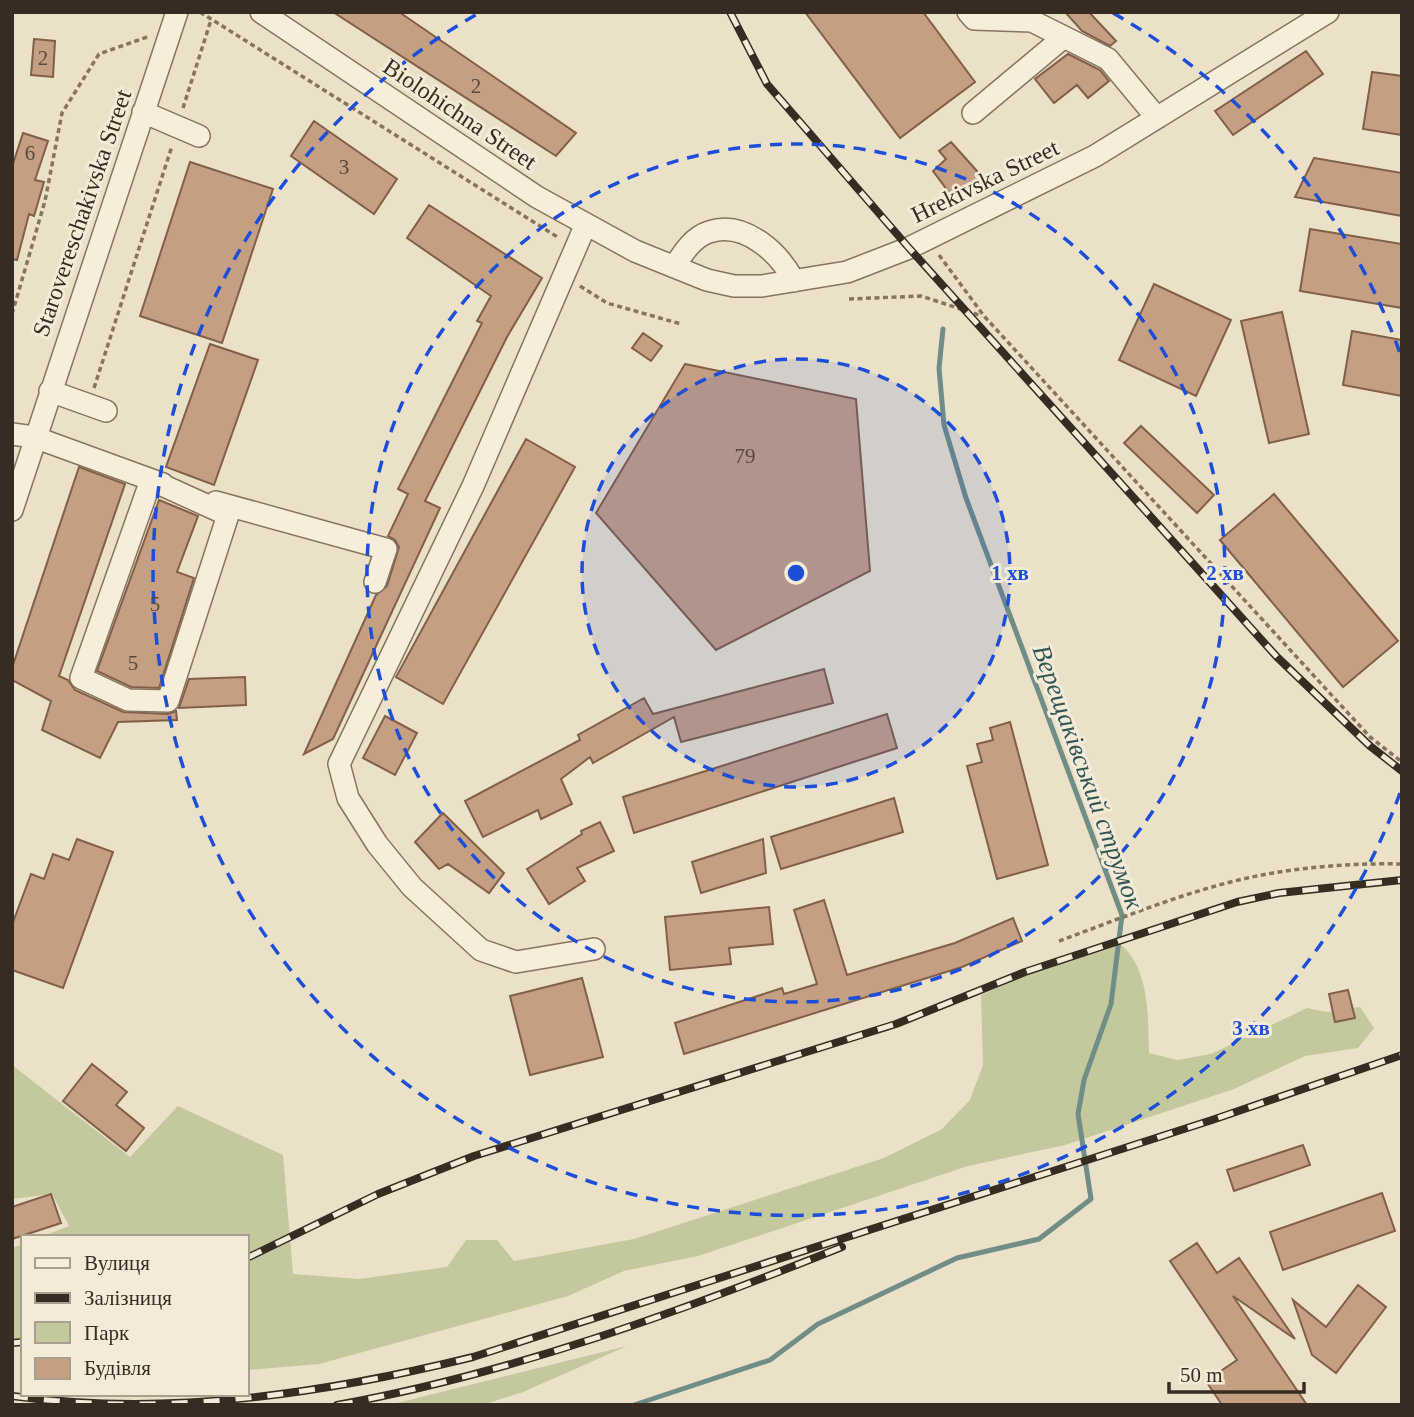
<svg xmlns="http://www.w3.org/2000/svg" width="1414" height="1417" font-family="'Times New Roman',serif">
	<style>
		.green { fill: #c3c89d }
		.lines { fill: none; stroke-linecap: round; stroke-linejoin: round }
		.stream { stroke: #708d86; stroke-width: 5 }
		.building { fill: #c59f82; stroke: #825f47; stroke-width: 2 }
		.minor-casing { stroke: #85745f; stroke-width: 24 }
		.path { stroke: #85745f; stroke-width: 3.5; stroke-dasharray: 5 3.5; stroke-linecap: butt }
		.minor { stroke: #f6eedb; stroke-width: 21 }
		.rail-casing { stroke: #372c21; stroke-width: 8 }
		.rail { stroke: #f3ebd8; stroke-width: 5; stroke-dasharray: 16; stroke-linecap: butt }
		.ring { fill: none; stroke: #1d4ed8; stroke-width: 3.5; stroke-dasharray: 12 9 }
		.labels { text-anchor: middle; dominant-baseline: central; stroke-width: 6; stroke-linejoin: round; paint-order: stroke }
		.number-label { font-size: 21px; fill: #5a4939 }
		.street-label { font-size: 24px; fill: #372c21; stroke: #f3ebd8 }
		.water-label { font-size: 26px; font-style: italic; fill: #325553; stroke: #f3ebd8 }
		.centre { fill: #1d4ed8; stroke: #f3ebd8; stroke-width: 3.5 }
		.ring-label { font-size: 21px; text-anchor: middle; font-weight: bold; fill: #1d4ed8; stroke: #f3ebd8; stroke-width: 6; stroke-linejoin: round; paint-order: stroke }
	</style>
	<rect width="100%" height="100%" fill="#ebe1c9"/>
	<path class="green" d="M1121 945C1150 969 1148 1019 1149 1053L1177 1060 1211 1054 1307 1008 1327 1012 1360 1007 1374 1028 1358 1048 1305 1056 1234 1089 1065 1145 968 1166 698 1256 624 1271 568 1296 319 1364 247 1370V1237H41L69 1226 52 1194 12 1199V1065L130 1157 178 1106 283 1155 293 1274 359 1279 447 1267 466 1240H497L514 1261 634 1239 884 1158 942 1129 970 1100 983 1065 981 995 1030 974Z
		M23 1244V1349L12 1337V1248Z
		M627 1346 523 1392 482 1405H380L393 1404Z"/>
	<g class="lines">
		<path class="stream" d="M634 1405 770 1360 818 1324 957 1258 1039 1239 1091 1199 1078 1114 1084 1080 1111 1004 1122 915 966 498 944 425 939 368 943 329"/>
	</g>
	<path class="building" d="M333 12H399L576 133 556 156Z
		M805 12H923L975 82 900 138Z
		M1065 12H1089L1116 41 1110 46 1082 31Z
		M34 39 55 41 53 77 31 75Z
		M1306 51 1323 74 1233 135 1215 111Z
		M1068 54 1100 70 1109 81 1088 98 1077 85 1054 103 1035 79Z
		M1372 72 1402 76V135L1363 129Z
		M314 121 397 179 374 214 291 156Z
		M23 133 48 141 35 180 44 182 34 216 29 214 17 260 12 259V167Z
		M951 142 985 180 964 197 957 190 951 195 933 171 946 159 939 151Z
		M1314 158 1402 173V216L1295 197Z
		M190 162 273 189 222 343 140 316Z
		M429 205 542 278 507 337 425 501 440 508 333 739 304 754 376 595 387 586 399 547 395 540 388 536 408 494 398 489 482 323 477 321 491 296 407 238Z
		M1310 229 1402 244V308L1300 291Z
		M1154 284 1231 320 1196 396 1119 360Z
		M1282 312 1309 434 1269 443 1241 321Z
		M1352 331 1402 340V396L1343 385Z
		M643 333 662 346 651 361 632 348Z
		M210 344 258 360 214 485 166 467Z
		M685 364 856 399 870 571 716 650 596 513Z
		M1141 426 1214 495 1197 513 1124 443Z
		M526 439 575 467 443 704 396 677Z
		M79 467 125 484 59 676 68 680 75 690 123 712 168 714 176 711 177 720 118 722 100 758 42 730 51 701 12 680V668Z
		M1274 494 1398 641 1343 687 1220 540Z
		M159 500 198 516 177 572 194 578 159 688 131 687 97 671Z
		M824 669 833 703 681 742 674 717 593 763 590 757 561 779 572 804 541 819 538 810 483 837 465 801 580 740 578 735 644 698 653 714Z
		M245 677 246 705 179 708 189 679Z
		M887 714 897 748 634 833 623 797Z
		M385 716 417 733 395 775 363 758Z
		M1010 722 1048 865 997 879 967 766 982 762 977 744 993 740 990 728Z
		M894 798 903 832 781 869 771 837Z
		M443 813 504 873 489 893 448 864 439 869 415 842Z
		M600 822 614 851 577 868 585 881 549 904 527 869 582 834 581 831Z
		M77 839 113 852 63 988 12 970V925L31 874 44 879 53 854 69 860Z
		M763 839 766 873 701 893 692 862Z
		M824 900 847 975 955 943 1013 918 1022 941 962 967 684 1054 675 1023 782 988 784 994 817 984 794 910Z
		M769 907 773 944 729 948 731 964 670 970 665 917Z
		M582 978 603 1057 530 1075 510 996Z
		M1348 990 1355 1018 1335 1022 1329 994Z
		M92 1064 127 1092 116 1105 144 1128 126 1151 63 1101Z
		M1303 1145 1310 1165 1234 1191 1227 1170Z
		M1382 1193 1395 1231 1283 1270 1270 1232Z
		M51 1194 61 1223 12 1239V1207Z
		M1197 1243 1217 1273 1239 1258 1295 1339 1233 1296 1307 1405H1222L1206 1381 1237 1360 1170 1261Z
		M1358 1285 1386 1307 1336 1373 1312 1355 1293 1300 1326 1327Z"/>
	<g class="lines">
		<g class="minor-casing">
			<path id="minor" d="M261 12 537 197 635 251 707 280 734 286H762L847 272 909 248 1095 156 1328 12
				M968 12 974 19 1032 21 1108 59 1157 118
				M143 112 199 136
				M973 113 1064 37
				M586 224 473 486 339 764 348 798 377 844 412 887 481 950 516 962 594 949
				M674 267C683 253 693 237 709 232 745 220 779 253 794 281
				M50 391 106 411
				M12 434 34 437 163 484
				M151 480 228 515 168 701 128 700 81 678Z
				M216 502 386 549 375 582
				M12 510 177 12"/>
		</g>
		<path class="path" d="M200 12 559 238
			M183 108 211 20
			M939 255 984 316 1370 737 1402 762
			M580 286 607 303 681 324
			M849 299 921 296 982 316
			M12 314 45 201 62 113 99 54 150 36
			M94 388 172 146
			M1059 941C1128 916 1200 885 1273 873 1315 866 1360 863 1402 864"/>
		<use href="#minor" class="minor"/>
		<g class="rail-casing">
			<path id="rail" d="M730 12 767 84 909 248 1277 657 1370 746 1402 771
				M247 1258 378 1194 474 1156 896 1024 1025 972 1237 902 1279 893 1402 880
				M12 1343 23 1342
				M12 1396C168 1417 322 1394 473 1357L1212 1120 1402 1055
				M337 1405C510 1374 679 1312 842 1247"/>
		</g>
		<use href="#rail" class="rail"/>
	</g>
	<circle cx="796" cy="573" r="214" fill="#1d4ed8" fill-opacity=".12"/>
	<g class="ring">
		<circle cx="796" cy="573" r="214"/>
		<circle cx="796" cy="573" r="429"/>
		<path d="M1400 793A643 643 0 1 1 479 13M1113 13A643 643 0 0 1 1400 353"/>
	</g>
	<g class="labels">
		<g class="number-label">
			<text x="43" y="58">2</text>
			<text x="476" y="86">2</text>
			<text x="30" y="153">6</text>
			<text x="344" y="167">3</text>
			<text x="745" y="456">79</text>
			<text x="155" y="604">5</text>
			<text x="133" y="663">5</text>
		</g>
		<g class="street-label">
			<text transform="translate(460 114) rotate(34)">Biolohichna Street</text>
			<text transform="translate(985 181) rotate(-26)">Hrekivska Street</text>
			<text transform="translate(82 213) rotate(-71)">Starovereschakivska Street</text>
		</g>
		<g class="water-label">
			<text transform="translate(1088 777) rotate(70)">Верещаківський струмок</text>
		</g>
	</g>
	<circle cx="796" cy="573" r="10" class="centre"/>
	<g class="ring-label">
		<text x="1010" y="580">1 хв</text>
		<text x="1225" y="580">2 хв</text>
		<text x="1251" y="1035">3 хв</text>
	</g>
	<rect width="1414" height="1417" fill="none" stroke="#372c21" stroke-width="28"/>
	<rect x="21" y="1235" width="228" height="161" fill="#f3ebd8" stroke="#a89f8f" stroke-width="2"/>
	<rect x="35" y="1258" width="35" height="10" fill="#f6eedb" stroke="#a89f8f" stroke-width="2"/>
	<text x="84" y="1270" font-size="21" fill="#372c21">Вулиця</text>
	<rect x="35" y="1293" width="35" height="10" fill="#372c21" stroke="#a89f8f" stroke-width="2"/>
	<text x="84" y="1305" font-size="21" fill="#372c21">Залізниця</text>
	<rect x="35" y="1322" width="35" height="21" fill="#c3c89d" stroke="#a89f8f" stroke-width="2"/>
	<text x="84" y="1340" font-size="21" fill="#372c21">Парк</text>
	<rect x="35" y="1358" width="35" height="21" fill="#c59f82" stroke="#a89f8f" stroke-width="2"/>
	<text x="84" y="1375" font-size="21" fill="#372c21">Будівля</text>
	<path d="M1169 1382v10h135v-10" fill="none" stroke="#372c21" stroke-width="3.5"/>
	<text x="1180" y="1382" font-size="21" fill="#372c21" stroke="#f3ebd8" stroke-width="5" paint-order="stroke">50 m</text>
</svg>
